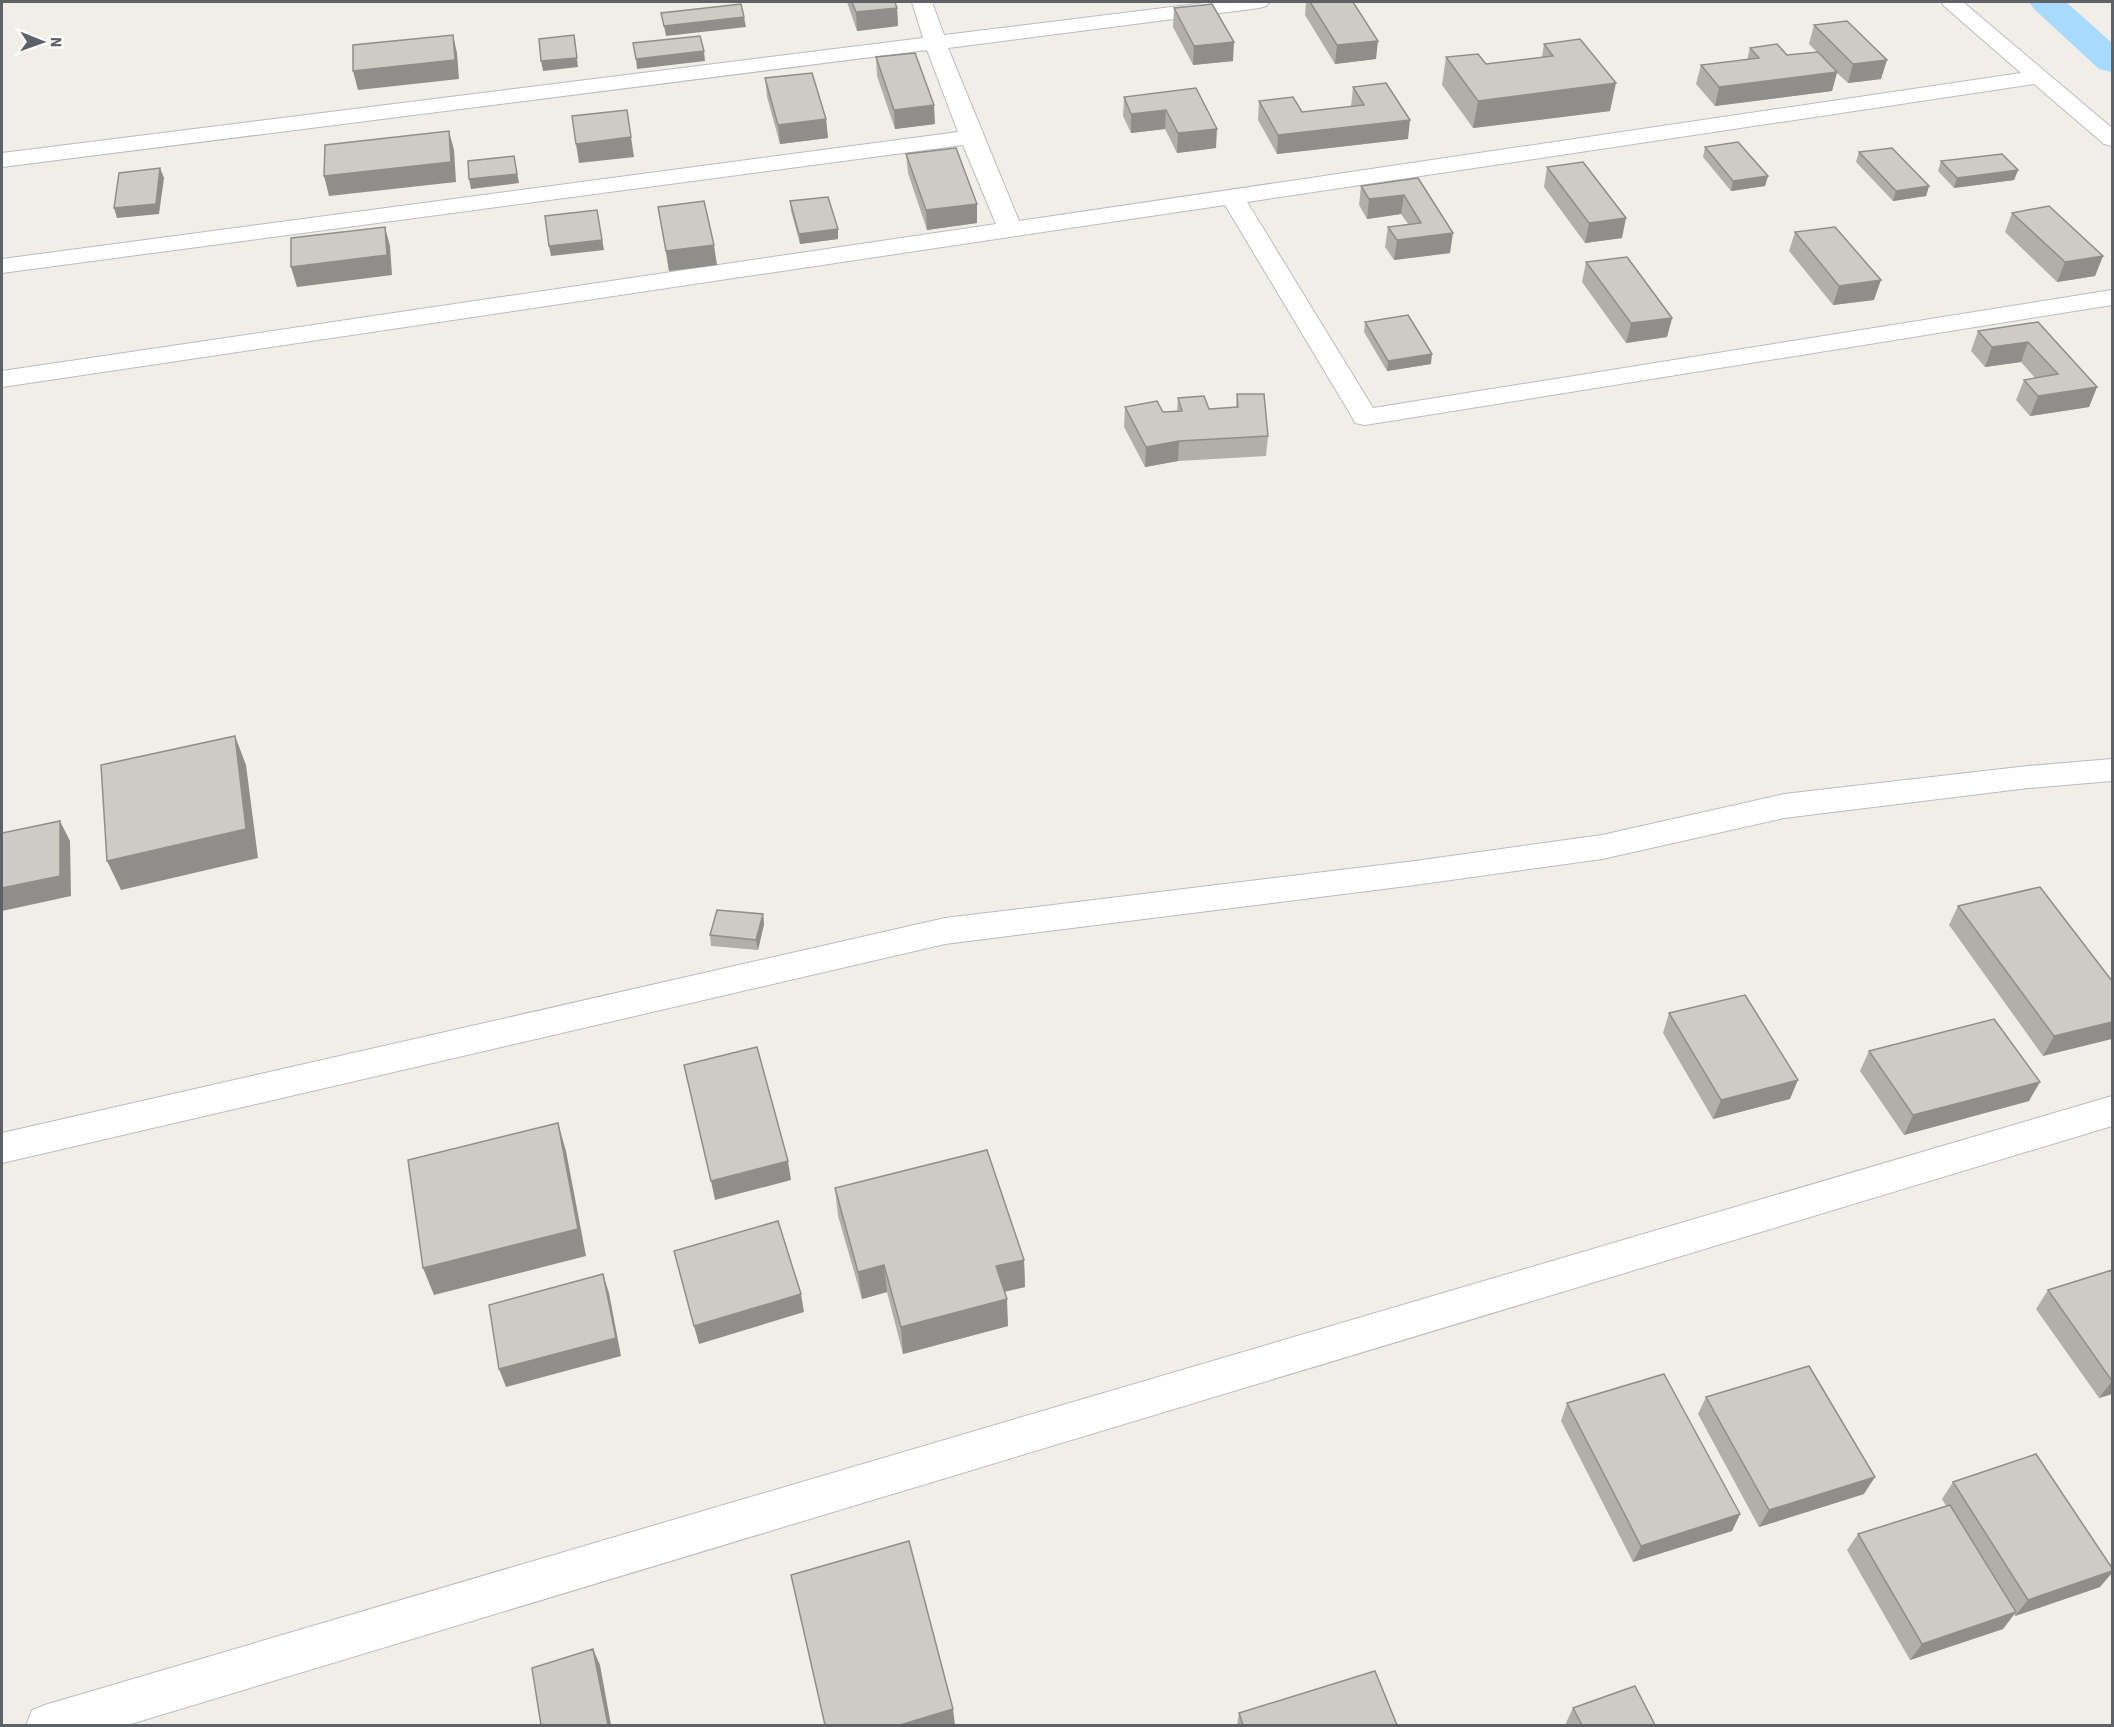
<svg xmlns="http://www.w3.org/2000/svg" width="2114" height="1727" font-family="'Source Sans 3',sans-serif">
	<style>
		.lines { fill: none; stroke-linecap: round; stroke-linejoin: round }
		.canal { fill: #a8d9ff; fill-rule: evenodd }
		.minor-casing { stroke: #b9bcc0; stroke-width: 2 }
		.minor { fill: #fff; fill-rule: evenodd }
		.wall { fill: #b1afa9 }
		.shaded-wall { fill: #908e8a }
		.building { fill: #cecbc5; stroke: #908e8a; stroke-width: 1.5 }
	</style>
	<rect width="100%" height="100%" fill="#f1eee7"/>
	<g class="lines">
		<path class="canal" d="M2029 2H2066L2112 43V72L2099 69 2034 9Z"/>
		<g class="minor-casing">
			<path id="minor" d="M912 2H932L944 35 1212 2H1270L1266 6 1259 8 948 48 1019 221 2021 73 1944 6 1941 2H1963L2112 128V146L2104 144 2034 84 1247 202 1373 408 2112 290V305L1365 425 1355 423 1352 417 1225 205 2 387V371L996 224 963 145 2 273V259L958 132 927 50 2 167V153L923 38Z
				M2112 759V781L2028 788 1784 818 1602 859 1415 885 945 944 2 1163V1133L945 918 1415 861 1602 835 1784 794 2028 766Z
				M2112 1096V1126L124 1726H26L32 1710 48 1704Z"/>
		</g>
		<use href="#minor" class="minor"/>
	</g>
	<path class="wall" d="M847 2H895L897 8 898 26 857 31Z
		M1306 2H1353L1376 59 1335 64 1305 15Z
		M1174 8 1233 61 1193 65 1173 27Z
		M1814 25 1881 79 1848 83 1837 73 1832 91 1715 106 1696 84 1701 65 1747 60 1750 48 1787 55 1817 52 1809 44Z
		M1544 44 1610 111 1473 128 1442 85 1446 57 1486 64 1542 57Z
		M876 57 935 124 895 129 877 76Z
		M765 78 826 119 828 138 780 144 767 97Z
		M1353 87 1408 139 1277 154 1258 120 1259 101 1302 112 1351 107Z
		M1196 88 1216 148 1177 153 1165 129 1131 133 1123 116 1124 97Z
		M1705 147 1768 176 1765 186 1731 191 1703 157Z
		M1859 152 1929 186 1926 196 1893 201 1856 162Z
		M906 154 977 223 927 230 908 173Z
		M1941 161 2018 170 2014 180 1954 188 1938 171Z
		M1547 167 1622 238 1585 243 1544 187Z
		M1418 178 1450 253 1394 260 1385 247 1388 227 1408 224 1401 214 1367 219 1359 205 1361 186Z
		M790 201 838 229V239L800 244 791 211Z
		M658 207 717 265 669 271Z
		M2012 213 2103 256 2095 276 2057 282 2005 232Z
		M1795 232 1874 300 1833 305 1789 251Z
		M1586 262 1672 318 1667 337 1626 343 1582 282Z
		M1365 322 1431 364 1387 371 1364 332Z
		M2038 322 2097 387 2089 407 2030 416 2016 400 2024 380 2035 378 2021 362 1985 367 1971 351 1978 331Z
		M1237 394 1268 436 1266 456 1178 461 1145 467 1124 427 1125 407 1163 412 1177 411 1178 398 1209 409 1236 407Z
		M1958 906 2112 981 2043 1056 1949 925Z
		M763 914 764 924 758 950 711 946 710 935Z
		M1669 1013 1790 1099 1713 1119 1663 1033Z
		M1869 1051 2029 1101 1904 1135 1860 1071Z
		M835 1188 1024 1260 1025 1287 1005 1292 1008 1326 903 1354 887 1292 862 1299 838 1216Z
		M2112 1270V1394L2099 1398 2036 1309 2048 1290Z
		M1706 1397 1864 1494 1759 1527 1698 1414Z
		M1567 1403 1740 1514 1732 1531 1633 1562 1561 1421Z
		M1953 1482 2100 1587 2015 1616 2014 1614 2003 1629 1910 1660 1847 1550 1858 1534 1946 1506 1942 1499Z
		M1573 1708 1655 1725H1567L1566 1723Z
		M1239 1713 1397 1725H1237Z"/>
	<path class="shaded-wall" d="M897 8 898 26 857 31 856 12Z
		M744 17 746 27 666 36 664 26Z
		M453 35 457 53 459 79 358 90 353 71Z
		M574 35 578 67 543 71 541 61Z
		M1378 41 1376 59 1335 64 1337 45Z
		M1234 42 1233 61 1193 65 1194 46Z
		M704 51 705 61 637 69 636 59Z
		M1887 60 1881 79 1848 83 1853 64Z
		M1837 72 1832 91 1715 106 1719 87Z
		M1616 83 1610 111 1473 128 1478 101Z
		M934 105 935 124 895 129 894 110Z
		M627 110 634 157 579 163 576 144Z
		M1166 110 1165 129 1131 133V114Z
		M826 119 828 138 780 144 778 125Z
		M1410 120 1408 139 1277 154 1278 135Z
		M1217 129 1216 148 1177 153 1178 133Z
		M449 131 454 150 456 182 329 196 324 176Z
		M514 156 519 183 471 189 469 179Z
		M160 168 164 178 159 214 117 218 114 208Z
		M2018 170 2014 180 1954 188 1957 178Z
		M1768 176 1765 186 1731 191 1733 181Z
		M1929 186 1926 196 1893 201 1896 191Z
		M1404 195 1401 214 1367 219 1369 199Z
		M977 204V223L927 230 926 210Z
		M597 210 604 250 551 256 549 246Z
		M1626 218 1622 238 1585 243 1589 223Z
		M385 227 390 246 392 275 297 287 291 267Z
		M838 229V239L800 244 799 234Z
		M1453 233 1450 253 1394 260 1397 240Z
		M714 245 717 265 669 271 666 251Z
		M2103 256 2095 276 2057 282 2065 262Z
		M1881 280 1874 300 1833 305 1839 286Z
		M1672 318 1667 337 1626 343 1631 323Z
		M2028 342 2021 362 1985 367 1992 347Z
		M1432 354 1431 364 1387 371 1388 361Z
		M2097 387 2089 407 2030 416 2038 396Z
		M1179 441 1178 461 1145 467 1146 447Z
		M235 736 246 765 258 858 121 890 107 861Z
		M60 821 70 841 71 896 2 911V888Z
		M763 914 764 924 758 950 756 940Z
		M2112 1022V1039L2043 1056 2054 1036Z
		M1798 1080 1790 1099 1713 1119 1721 1100Z
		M2040 1082 2029 1101 1904 1135 1913 1115Z
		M558 1123 566 1151 586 1256 434 1295 423 1268Z
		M788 1161 791 1180 715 1200 711 1181Z
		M1024 1260 1025 1287 997 1293 996 1266Z
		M884 1265 887 1292 862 1299 858 1272Z
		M603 1274 609 1293 621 1356 506 1387 499 1369Z
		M801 1294 804 1312 699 1344 694 1326Z
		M1007 1299 1008 1326 903 1354 901 1327Z
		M2112 1381V1394L2099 1398Z
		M1875 1477 1864 1494 1759 1527 1769 1510Z
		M1740 1514 1732 1531 1633 1562 1641 1546Z
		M2112 1571V1573L2100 1587 2015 1616 2028 1600Z
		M2016 1612 2003 1629 1910 1660 1922 1644Z
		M593 1649 600 1665 611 1725H608Z
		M953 1709 955 1725H900Z"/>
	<path class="building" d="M852 2H895L897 8 856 12Z
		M1310 2H1353L1378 41 1337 45Z
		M741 4 744 17 664 26 661 13Z
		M1212 4 1234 42 1194 46 1174 8Z
		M1847 21 1887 60 1853 64 1814 25Z
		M453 35 455 60 353 71V45Z
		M574 35 577 58 541 61 539 39Z
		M700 36 704 51 636 59 633 43Z
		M1580 39 1616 83 1478 101 1446 57 1478 54 1486 64 1553 56 1544 44Z
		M1777 44 1787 55 1818 52 1837 72 1719 87 1701 65 1759 58 1750 48Z
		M915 53 934 105 894 110 876 57Z
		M812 73 826 119 778 125 765 78Z
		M1386 83 1410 120 1278 135 1259 101 1293 97 1302 112 1364 105 1353 87Z
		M1196 88 1217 129 1178 133 1166 110 1131 114 1124 97Z
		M627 110 631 137 576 144 572 116Z
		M449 131 451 162 324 176 325 145Z
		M1738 142 1768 176 1733 181 1705 147Z
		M956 148 977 204 926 210 906 154Z
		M1892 148 1929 186 1896 191 1859 152Z
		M2002 154 2018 170 1957 178 1941 161Z
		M514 156 517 174 469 179 468 161Z
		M1583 162 1626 218 1589 223 1547 167Z
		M160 168 156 204 114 208 119 173Z
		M1418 178 1453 233 1397 240 1388 227 1421 223 1404 195 1369 199 1361 186Z
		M828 197 838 229 799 234 790 201Z
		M704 201 714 245 666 251 658 207Z
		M2049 206 2103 256 2065 262 2012 213Z
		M597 210 602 240 549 246 545 216Z
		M385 227 387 255 291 267V238Z
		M1835 227 1881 280 1839 286 1795 232Z
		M1627 257 1672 318 1631 323 1586 262Z
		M1408 315 1432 354 1388 361 1365 322Z
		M2038 322 2097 387 2038 396 2024 380 2058 374 2028 342 1992 347 1978 331Z
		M1237 394H1264L1268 436 1179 441 1146 447 1125 407 1157 401 1163 412 1182 411 1178 398 1204 396 1209 409 1238 407Z
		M235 736 246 829 107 861 101 765Z
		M60 821V876L2 888V833Z
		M2040 887 2112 981V1022L2054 1036 1958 906Z
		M717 910 763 914 756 940 710 935Z
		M1745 995 1798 1080 1721 1100 1669 1013Z
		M1994 1019 2040 1082 1913 1115 1869 1051Z
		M757 1047 788 1161 711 1181 684 1065Z
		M558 1123 578 1229 423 1268 408 1160Z
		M987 1150 1024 1260 996 1266 1007 1299 901 1327 884 1265 858 1272 835 1188Z
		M778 1221 801 1294 694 1326 674 1251Z
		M2112 1270V1381L2048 1290Z
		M603 1274 616 1338 499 1369 489 1305Z
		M1809 1366 1875 1477 1769 1510 1706 1397Z
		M1664 1374 1740 1514 1641 1546 1567 1403Z
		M2036 1454 2112 1568V1571L2028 1600 1953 1482Z
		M1950 1505 2016 1612 1922 1644 1858 1534Z
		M909 1541 953 1709 900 1725H825L791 1575Z
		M593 1649 608 1725H541L532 1668Z
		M1375 1671 1397 1725H1243L1239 1713Z
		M1635 1686 1655 1725H1582L1573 1708Z"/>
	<rect width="2114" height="1727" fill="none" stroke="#5e6267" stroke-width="6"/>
	<g transform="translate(42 42) rotate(91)" stroke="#ffffff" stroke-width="4.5" paint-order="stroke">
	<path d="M0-4.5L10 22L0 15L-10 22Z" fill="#5e6267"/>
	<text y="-9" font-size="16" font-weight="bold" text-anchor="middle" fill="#5e6267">N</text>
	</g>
</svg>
